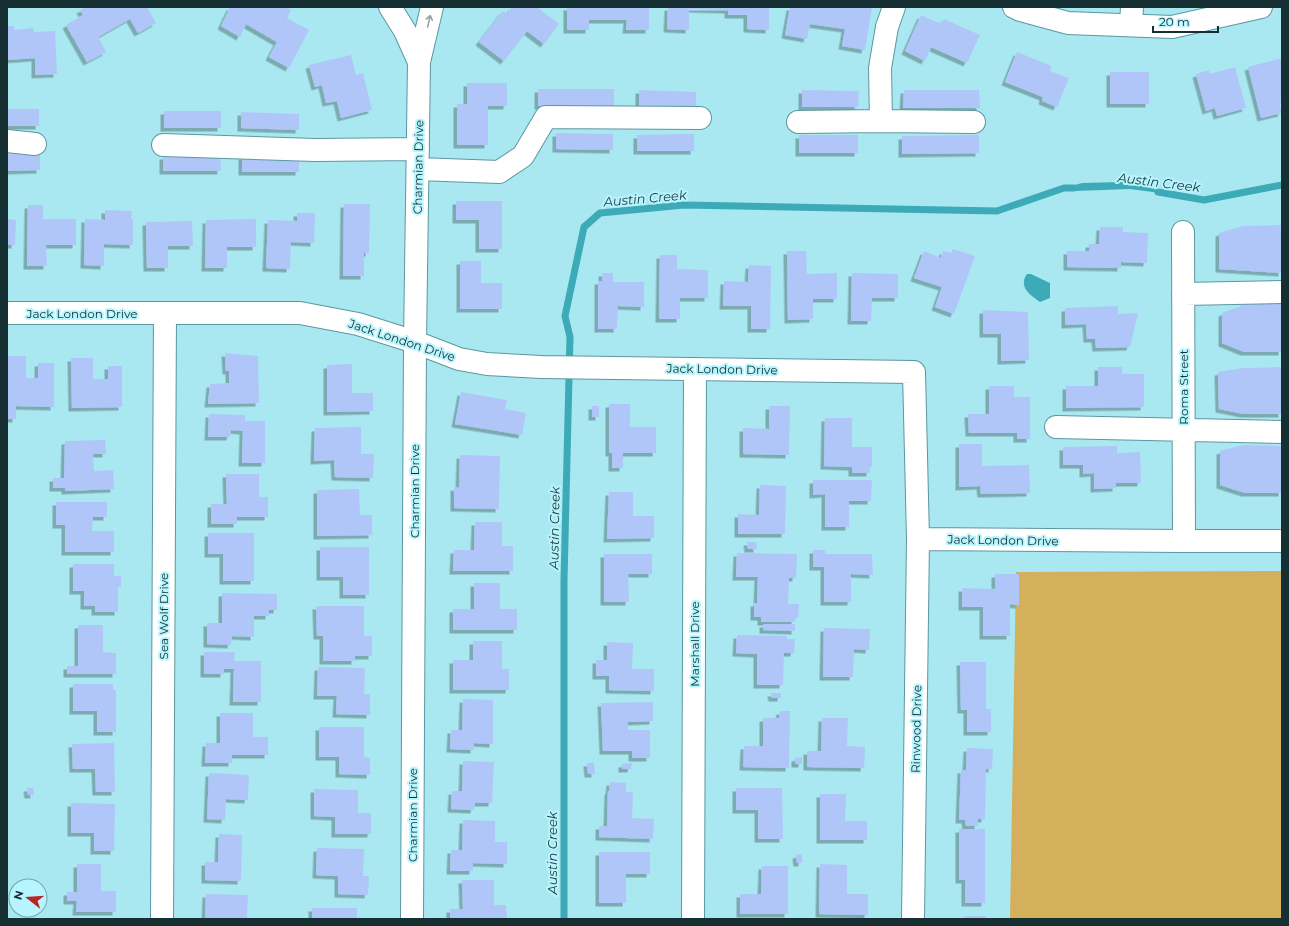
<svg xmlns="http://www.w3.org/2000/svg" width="1289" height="926" font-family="Montserrat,sans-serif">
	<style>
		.green { fill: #d4b05c }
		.water { fill: #3daab8 }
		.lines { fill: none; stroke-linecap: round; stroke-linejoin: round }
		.stream { stroke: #3daab8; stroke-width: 7 }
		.building { fill: #b1c6f8; filter: url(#shadow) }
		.minor-casing { stroke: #5b98a0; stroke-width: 24 }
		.minor { stroke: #fff; stroke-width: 22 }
		.oneway { stroke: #96a1a3 }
		.labels { text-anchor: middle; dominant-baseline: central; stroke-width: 4; stroke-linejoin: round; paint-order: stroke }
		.street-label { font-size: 12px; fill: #162f33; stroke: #b6f5fe }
		.water-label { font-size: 13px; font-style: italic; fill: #243c3f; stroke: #b6f5fe }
	</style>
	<defs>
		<filter id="shadow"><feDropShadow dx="-3.5" dy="3.5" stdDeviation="0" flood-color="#0004"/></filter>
	</defs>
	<rect width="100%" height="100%" fill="#a9e8f1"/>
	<path class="green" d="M1282 571V919H1010L1016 572Z"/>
	<path class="water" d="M1122 182 1140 184 1168 194 1130 189 1075 191 1064 188 1082 183Z
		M1027 274H1031L1050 283V298L1040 302C1030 295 1018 287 1027 274Z"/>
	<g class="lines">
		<path class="stream" d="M1158 192 1204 200 1282 185
			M564 919V580L570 337 565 316 584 227 600 213 684 205 997 211 1064 188H1074"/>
	</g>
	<path class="building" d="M86 7H147L156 23 138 33 130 19 98 37 106 52 87 62 66 25 83 15 80 10Z
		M230 7H285L291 10 287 18 309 30 289 68 269 57 277 42 246 24 240 37 221 26Z
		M512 7H537L559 24 544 44 527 31 504 61 479 42 503 11 507 14Z
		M567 7H649V30H626L627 20H589V30H567Z
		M668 7H769V30L747 29V15H728V10L689 9V30L667 29Z
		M790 7H872L865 50 842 46 845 29 810 24 807 39 785 35Z
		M921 15 941 24 944 19 980 35 967 63 931 47 925 61 905 51Z
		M7 26H14V30L33 28 34 32 55 31 57 74 35 75V58L7 60Z
		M1017 52 1052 66 1050 71 1069 78 1057 107 1042 101 1043 97 1005 82Z
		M351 55 356 75 363 73 372 110 341 118 337 101 326 103 322 85 315 87 309 65Z
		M1282 58V103H1279L1282 113 1261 118 1248 67Z
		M1235 67 1246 108 1217 116 1215 108 1206 111 1196 74 1209 70 1210 74Z
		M1110 72H1149V104H1110Z
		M467 83H507V106H488V145H457V104H467Z
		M538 89H614V106H538Z
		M639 90 696 92V108L639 106Z
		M802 90 859 91 858 107H802Z
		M904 90H979L980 108H903Z
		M7 109H39V126H7Z
		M164 111H221V128H164Z
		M241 112 299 114V130L241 128Z
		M556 133 613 134V150L556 149Z
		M694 134V151H637V135Z
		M799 135H858V153H799Z
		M979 135V153L902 154V136Z
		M40 153V170L7 171V154Z
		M220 155 221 171H163V156Z
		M242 156 299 157V172H242Z
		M456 201H502V249H479V220H456Z
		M344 204H370L369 253H364V276H343Z
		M28 205H43V219H76V245H46L47 266H27Z
		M105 210 132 211 131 219H133V245L104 244V266L84 265 85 219 105 220Z
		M297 213H315L314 243 291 242 290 269 266 268 268 220 297 221Z
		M7 219 16 220 15 245H7Z
		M256 219V247H227V268H205L206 220Z
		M192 221 193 246H168V268H147L146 222Z
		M1282 225V273L1219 269V233L1243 226Z
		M1100 227H1123V232L1148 233 1147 263 1121 262V268L1067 267V251H1089V244H1099Z
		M953 249 975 256 954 314 935 307 942 287 914 278 924 251 941 258 943 251 951 253Z
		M787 251H806L807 274 837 273V299H813V319L788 320Z
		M660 255H677V269L708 270V298H680V319H659Z
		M460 261H481V283H502V309H460Z
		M749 265 771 266 770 329H751V306H723L724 281 748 282Z
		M602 273H613V282H644V307L618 306 617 329H598V281H602Z
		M852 273 898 274V298H872L871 321H851Z
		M1246 304H1282V352H1244L1222 343V313Z
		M1118 306V314L1138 313 1130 347 1096 348 1095 339H1087L1086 324 1065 325V308Z
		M983 310 1028 312 1029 360 1001 361V334H983Z
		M225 353 258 356 259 403 208 404 210 384 229 383V371H226Z
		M7 356H26V378H38V363H54V407L16 406V419H7Z
		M71 358H93V379H108V366H122V407L72 408Z
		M352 364V393H373V411L327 412V365Z
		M1098 367H1122V374H1144V407L1066 408V386H1098Z
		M1282 367V414H1244L1219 409 1218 372 1243 368Z
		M989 386H1014V397H1030V439H1017V433H969L968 414H989Z
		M461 392 507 400 505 409 526 413 522 435 455 424Z
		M609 404H630V427H656V453H623V468H612V453H609Z
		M592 406H599V417H592Z
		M769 406H790L789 455 743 454V428L769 429Z
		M209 414 245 415V421H265V463H242L243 431 231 430 230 437H208Z
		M825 418H852V447H872V467H870V473H852V467L824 466Z
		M361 427V454H374L373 478 335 477 334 460 314 461 315 428Z
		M105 440 106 454H93L94 471 113 470 114 489 65 491V488H53V478H64L65 441Z
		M959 444H982V466L1029 465 1030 493 981 494 980 486 959 487Z
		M1243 445 1282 446V493H1245L1220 485V451Z
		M1117 446V453L1140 452 1141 483H1116V488L1094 489V473L1083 474V465H1063V447Z
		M460 455 500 456 499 509 454 508V487L459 488Z
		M226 474H259V497H268V517H237V524H211V504H227Z
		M813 480H872L871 501H849V527H825V494L813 495Z
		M760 485 786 486 785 534H738V514L759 515Z
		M359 489 360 515H372V535L317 536V490Z
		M609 492H633V516H654V538L607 539Z
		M56 502H107V517H93L92 531H114V552H65V525H56Z
		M475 522H502V546H513V571H453L454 550H474Z
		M208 533H254V581H223V554H208Z
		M747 542H756L757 549H748Z
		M320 547H369V595H343V577H320Z
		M813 550H825V554H872L873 575 851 574V602H824V567H813Z
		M737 553 797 554 796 578H789L788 604H799L798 618H795V622H761V617H754V603H757L758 577H736Z
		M604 554H652V574H628L629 602H604Z
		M73 564H114V576H121V587H118V612H95V606H84V591H73Z
		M995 574H1019V605L1010 604V636H983V607H962V588L995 589Z
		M474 583H500V609H517V630H453V609H474Z
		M222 593 277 594V610H269V616H254V637L232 636 231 645 207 644V623H222Z
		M316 606H364V636H372V656H355V661H323V636H317Z
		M763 624H795V631L763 630Z
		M78 625H103V652L116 653V674H67V666H78Z
		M824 628 870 629 869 650 854 649 853 677H823Z
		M737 635 787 636V639H795L794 653H784L783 685H757V654L736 653Z
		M473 641H502V669H509V690H453V660H473Z
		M607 642 633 643 632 669H654V691L609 690V676H596V660H607Z
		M204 652H235L234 661H261V702H233L234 669H224V674H204Z
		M960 662H986V709H991V732H967V710H961Z
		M318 667 365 668 364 694H370V715L336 714 337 696H317Z
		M73 684H113V690H116V732H97V711H73Z
		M771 693H781V698H772Z
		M463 699 493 700V744L474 743V750L450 749 451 730H462Z
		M653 702V721L628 722V730H650V758H632V751H603L601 703Z
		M780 711H790L789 768 743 767 744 746H763V718H779Z
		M220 713H253V737H268V755H232V763H205L206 743H220Z
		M822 718H848L847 746 865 747 864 768 807 767V751H821Z
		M319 727H364V757L370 758V775L339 774V757H319Z
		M114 743 115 792H96L95 769H73L72 744Z
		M967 748 993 749 992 769H986L985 819H978V826H966L965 820H959L961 770H966Z
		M802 757V764H795V758Z
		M463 761 494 762 492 803H475L474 810 451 809 452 791H462Z
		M587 763H594L595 774H588Z
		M632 763 631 769H622V764Z
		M209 773 249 775 248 800 226 799 225 820 207 819Z
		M610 782 626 783V792H633L632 818 654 819 653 839 599 837V826H607L608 791H609Z
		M27 788H33L34 795H28Z
		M736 788H782L783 839H758V810H736Z
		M314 789 358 790V813H371V834H335V817L314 816Z
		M820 794H846L845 821H867V840H820Z
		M71 803 115 804 114 851H94V833H71Z
		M463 820 495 821V842H507V864L473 863V871H450L451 850H462Z
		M959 829H985V903H965V880H959Z
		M219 834 242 835 241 881 205 880V862H218Z
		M317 848 364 849 363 876H369L368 895 338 894V876L316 875Z
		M599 852H650V874H626V903H599Z
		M802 854V863H797L796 855Z
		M77 864H101V891H116V912H76L77 901H67V892H77Z
		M820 864 847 865V894H868V915L819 914Z
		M762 866H788V914H740V894H761Z
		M462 880H494V905H506L507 919H450V909H463Z
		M206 894 248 895 247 919H205Z
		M312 908H357V919H312Z
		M964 916H986V919H964Z"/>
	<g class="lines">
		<g class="minor-casing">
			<path id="minor" d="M390 7 405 31 419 62 415 342 412 919
				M1014 7 1020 10 1068 23 1172 27 1261 7
				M1131 25 1132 7
				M419 62 432 7
				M881 121 974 122
				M798 122 881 121 880 68 887 27 894 7
				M7 141 35 144
				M163 145 315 150 418 149
				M418 169 499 172 523 156 546 117 700 118
				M1183 232 1184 541
				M1183 294 1282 292
				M7 313H300L358 324 415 342 459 359 487 364 541 367 914 372 918 539 913 919
				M1056 427 1282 432
				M918 539 1184 541H1282
				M162 919 165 313
				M693 919 695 369"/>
		</g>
		<use href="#minor" class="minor"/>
	</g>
	<defs><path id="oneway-shaft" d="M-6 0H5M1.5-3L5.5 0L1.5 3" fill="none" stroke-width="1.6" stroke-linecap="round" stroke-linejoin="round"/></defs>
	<use class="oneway" href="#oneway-shaft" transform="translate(429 21) rotate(-77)"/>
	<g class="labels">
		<g class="street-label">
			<text transform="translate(418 167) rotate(-89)">Charmian Drive</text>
			<text x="82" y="313">Jack London Drive</text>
			<text transform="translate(402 340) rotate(18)">Jack London Drive</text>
			<text transform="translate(722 369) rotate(1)">Jack London Drive</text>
			<text transform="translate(1183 387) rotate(-90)">Roma Street</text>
			<text transform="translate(414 491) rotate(-90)">Charmian Drive</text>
			<text transform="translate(1003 540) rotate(1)">Jack London Drive</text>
			<text transform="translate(163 616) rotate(-90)">Sea Wolf Drive</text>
			<text transform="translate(694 644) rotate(-90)">Marshall Drive</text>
			<text transform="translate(916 729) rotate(-89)">Rinwood Drive</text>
			<text transform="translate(412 815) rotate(-90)">Charmian Drive</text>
		</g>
		<g class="water-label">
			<text transform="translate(1159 182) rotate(7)">Austin Creek</text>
			<text transform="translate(645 198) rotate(-5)">Austin Creek</text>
			<text transform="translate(554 528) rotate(-89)">Austin Creek</text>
			<text transform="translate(552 853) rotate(-90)">Austin Creek</text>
		</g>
	</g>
	<rect width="1289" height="926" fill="none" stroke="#162f33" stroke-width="16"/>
	<g transform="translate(28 898) rotate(287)"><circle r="19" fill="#b6f5fe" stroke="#76a6ad"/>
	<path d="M0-3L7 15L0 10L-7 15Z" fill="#b72726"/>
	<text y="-6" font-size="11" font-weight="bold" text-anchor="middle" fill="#162f33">N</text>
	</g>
	<path d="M1153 26v6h65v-6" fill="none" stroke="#162f33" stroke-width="2"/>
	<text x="1159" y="26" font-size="12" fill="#162f33" stroke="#b6f5fe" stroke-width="3" paint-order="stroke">20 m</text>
</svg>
